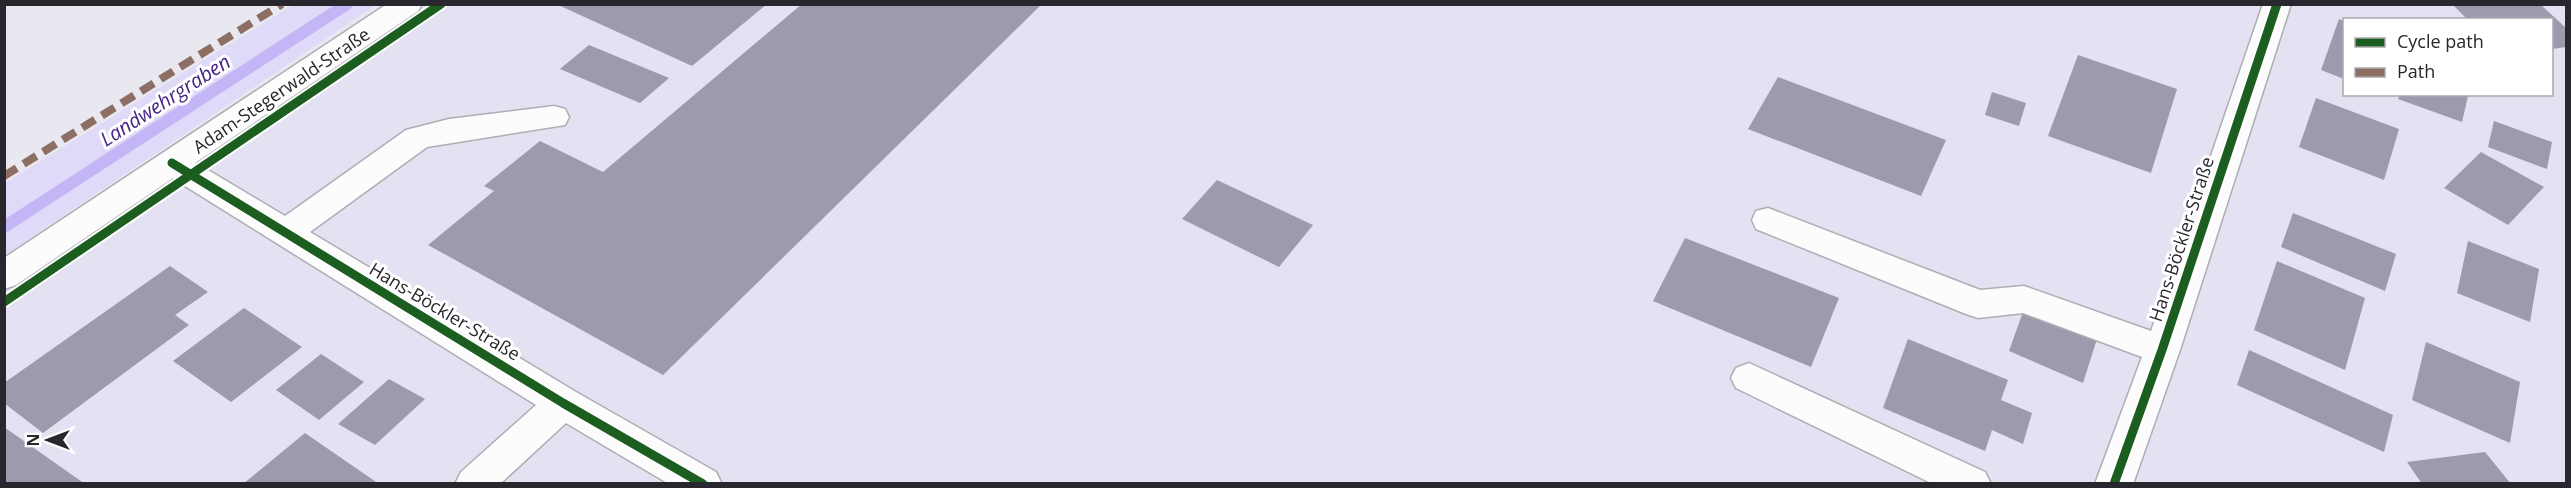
<svg xmlns="http://www.w3.org/2000/svg" width="2571" height="488" font-family="'Open Sans',sans-serif">
	<style>
		.built { fill: #e4e1f2; fill-rule: evenodd }
		.green { fill: #dfdaf7 }
		.lines { fill: none; stroke-linecap: round; stroke-linejoin: round }
		.stream { stroke: #c4b6f6; stroke-width: 12 }
		.building { fill: #9e99ac }
		.minor-casing { stroke: #aeadb4; stroke-width: 3 }
		.major-casing { stroke: #aeadb4; stroke-width: 3 }
		.minor { fill: #fcfcfd; fill-rule: evenodd }
		.major { fill: #fcfcfd; fill-rule: evenodd }
		.quiet { stroke: #8d6e63; stroke-width: 8; stroke-dasharray: 15 8; stroke-linecap: butt }
		.cycleway-casing { stroke: #fff; stroke-width: 13 }
		.cycleway { stroke: #1b5e20; stroke-width: 9 }
		.labels { text-anchor: middle; dominant-baseline: central; stroke-width: 6; stroke-linejoin: round; paint-order: stroke }
		.street-label { font-size: 18px; fill: #28272d; stroke: #fff }
		.water-label { font-size: 20px; font-style: italic; fill: #482489; stroke: #fff }
	</style>
	<rect width="100%" height="100%" fill="#e9e8f0"/>
	<path class="built" d="M408 5H2566V483L5 484V276ZM2344 20H2552V94H2344Z"/>
	<path class="green" d="M293 5H376L5 255V183Z"/>
	<g class="lines">
		<path class="stream" d="M4 227 347 4"/>
	</g>
	<path class="building" d="M556 4H767L692 66Z
		M802 4H1042L663 375 428 245 494 191 484 186 540 141 603 172Z
		M2452 4H2540L2566 28V47L2552 49V20H2468Z
		M2339 19 2344 21V79L2321 70Z
		M589 45 669 78 640 103 560 69Z
		M2078 55 2177 89 2151 173 2048 136Z
		M1778 77 1946 140 1921 196 1748 129Z
		M1992 92 2026 103 2019 126 1985 115Z
		M2400 94H2464L2468 96 2462 122 2398 99Z
		M2316 98 2399 129 2384 180 2299 147Z
		M2494 121 2552 142 2547 169 2488 147Z
		M2481 152 2544 187 2508 225 2444 188Z
		M1217 180 1313 225 1279 267 1182 219Z
		M2293 213 2396 254 2385 291 2281 247Z
		M1685 238 1839 298 1811 367 1653 301Z
		M2468 241 2539 269 2530 322 2457 293Z
		M2277 261 2365 298 2345 370 2254 330Z
		M170 266 208 292 175 315 189 325 43 433 4 403V383Z
		M244 308 302 347 231 402 173 361Z
		M2024 309 2097 339 2083 383 2009 351Z
		M1908 339 2008 380 2001 400 2032 413 2023 444 1992 430 1985 451 1883 408Z
		M2426 342 2520 382 2510 443 2412 400Z
		M2249 350 2393 415 2384 452 2237 385Z
		M321 354 364 382 319 420 276 390Z
		M389 379 425 399 375 445 338 424Z
		M4 427 85 484H4Z
		M305 433 379 484H243Z
		M2485 452 2511 484H2422L2407 462Z"/>
	<g class="lines">
		<g class="minor-casing">
			<path id="minor" d="M2263 4H2291L2180 350 2133 484H2095L2142 357 2023 313 1978 318 1966 314 1756 229 1752 220 1756 211 1768 208 1980 290 2024 286 2151 331Z
				M554 106 565 109 569 117 565 125 427 147 310 232 576 392 716 472 722 484H669L566 423 500 484H455L461 472 536 405 161 171 156 163 161 155 172 152 183 155 285 216 406 130 449 119Z
				M1749 363 1985 472 1991 484H1933L1736 388 1731 378 1736 368Z"/>
		</g>
		<g class="major-casing">
			<path id="major" d="M387 4H422L418 11 16 285 4 289V258Z"/>
		</g>
		<use href="#minor" class="minor"/>
		<use href="#major" class="major"/>
		<path class="quiet" d="M4 176 282 4"/>
		<g class="cycleway-casing">
			<path id="cycleway" d="M172 163 563 403 703 484
				M4 302 441 4
				M2114 484 2162 350 2277 4"/>
		</g>
		<use href="#cycleway" class="cycleway"/>
	</g>
	<g class="labels">
		<g class="street-label">
			<text transform="translate(281 90) rotate(-34)">Adam-Stegerwald-Straße</text>
			<text transform="translate(2181 239) rotate(-72)">Hans-Böckler-Straße</text>
			<text transform="translate(445 311) rotate(31)">Hans-Böckler-Straße</text>
		</g>
		<g class="water-label">
			<text transform="translate(165 100) rotate(-33)">Landwehrgraben</text>
		</g>
	</g>
	<rect width="2571" height="488" fill="none" stroke="#28272d" stroke-width="12"/>
	<rect x="2343" y="18" width="210" height="78" fill="#ffffff" stroke="#a9a9ab" stroke-width="1.5"/>
	<rect x="2355" y="38" width="30" height="9" fill="#1b5e20" stroke="#a9a9ab" stroke-width="1.5"/>
	<text x="2397" y="48" font-size="18" fill="#28272d">Cycle path</text>
	<rect x="2355" y="68" width="30" height="9" fill="#8d6e63" stroke="#a9a9ab" stroke-width="1.5"/>
	<text x="2397" y="78" font-size="18" fill="#28272d">Path</text>
	<g transform="translate(48 440) rotate(270)" stroke="#ffffff" stroke-width="4.5" paint-order="stroke">
	<path d="M0-4.5L10 22L0 15L-10 22Z" fill="#28272d"/>
	<text y="-9" font-size="16" font-weight="bold" text-anchor="middle" fill="#28272d">N</text>
	</g>
</svg>
